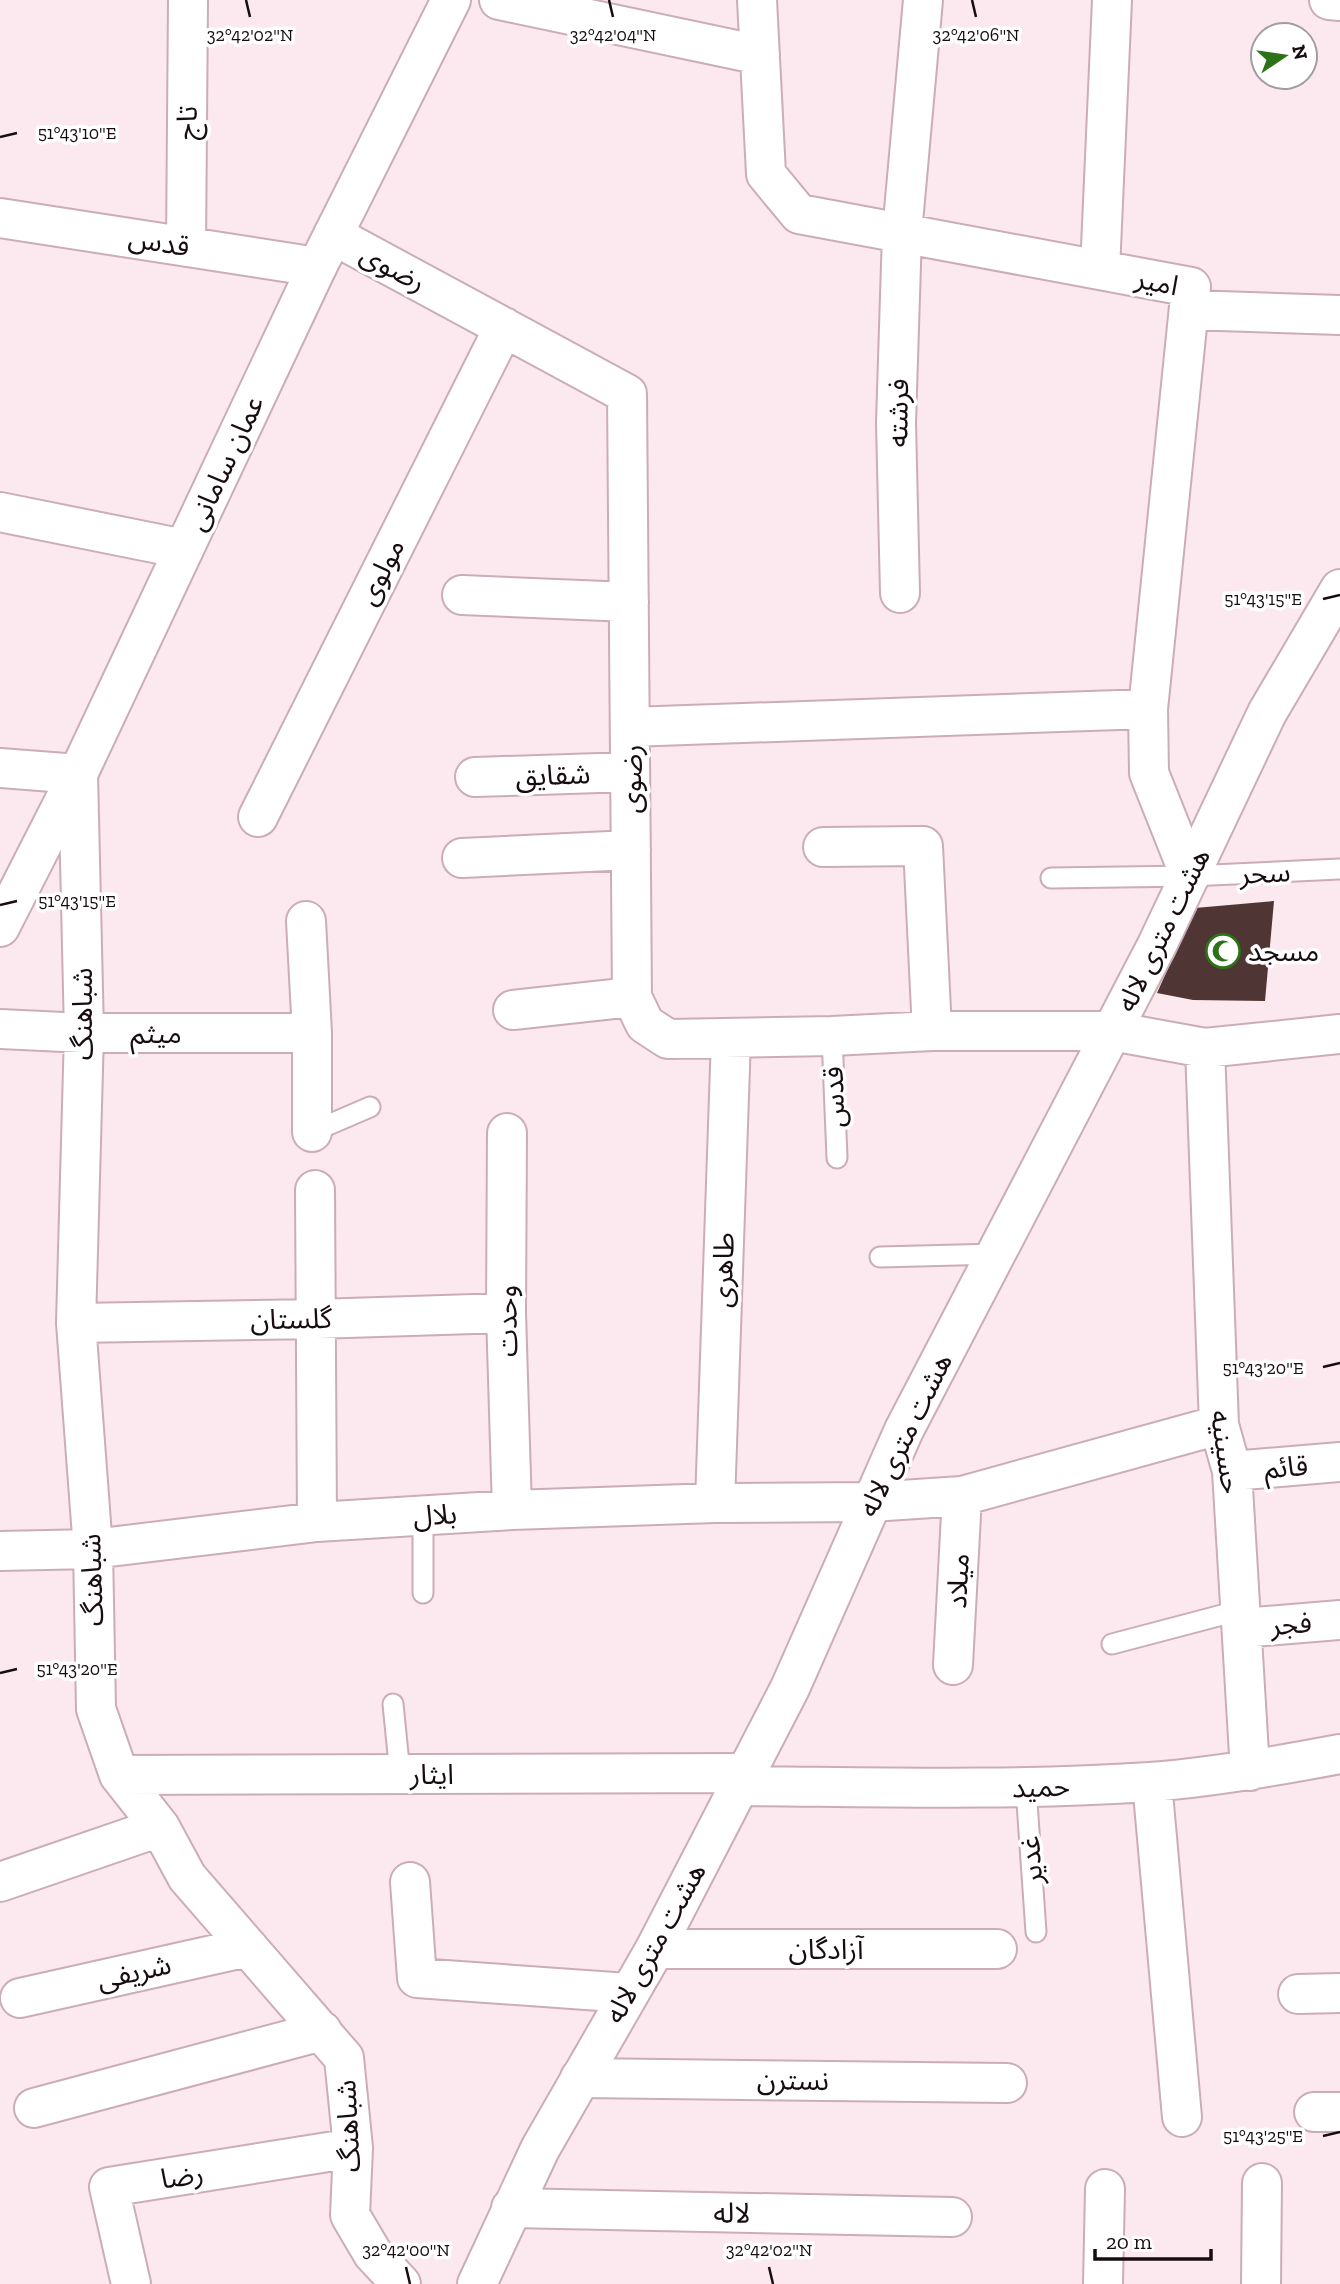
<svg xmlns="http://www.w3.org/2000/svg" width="1340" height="2284" font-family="'Zilla Slab','Noto Sans Arabic',serif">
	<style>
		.building { fill: #4f3533 }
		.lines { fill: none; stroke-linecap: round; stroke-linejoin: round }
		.lane-casing { stroke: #cbadb8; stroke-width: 23 }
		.street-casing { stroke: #cbadb8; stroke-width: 42 }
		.secondary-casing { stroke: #cbadb8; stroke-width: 42 }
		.lane { stroke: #fff; stroke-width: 19 }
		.street { stroke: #fff; stroke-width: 38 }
		.secondary { stroke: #fff; stroke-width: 38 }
		.ticks { fill: none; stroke: #170d11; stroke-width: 2.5 }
		.labels { text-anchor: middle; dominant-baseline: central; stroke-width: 7; stroke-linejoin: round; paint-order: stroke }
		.street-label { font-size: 28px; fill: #170d11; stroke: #fff }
		.poi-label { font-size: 28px; fill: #170d11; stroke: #fff; text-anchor: start }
		.ticks-label { font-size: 18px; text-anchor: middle; fill: #170d11; stroke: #fff; stroke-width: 7; stroke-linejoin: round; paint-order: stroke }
	</style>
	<rect width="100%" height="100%" fill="#fce8ef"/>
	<path class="building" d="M1274 901 1265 1001 1193 1000 1157 993 1195 908Z"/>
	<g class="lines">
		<g class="lane-casing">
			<path id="lane" d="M1051 878 1190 876 1340 869
				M832 1036 837 1158
				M312 1132 370 1107
				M880 1257 997 1254
				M423 1515V1593
				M1112 1644 1241 1610
				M393 1704 400 1774
				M1026 1788 1036 1932"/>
		</g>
		<g class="street-casing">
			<path id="street" d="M499 0 760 55
				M757 0 766 174 799 214 1191 287 1148 709 1149 773 1190 876
				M1329 0 1340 1
				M0 218 317 267
				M333 235 627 394 632 997 645 1024 668 1039 832 1036 932 1031H1112L1205 1048 1340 1034
				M186 247 188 0
				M1100 270 1112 0
				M1189 310 1340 315
				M0 512 184 549
				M900 593 896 423 902 233 923 0
				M462 595 629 602
				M630 727 1148 709
				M0 768 78 774 84 1033 76 1323 93 1549 96 1709 119 1775 160 1827 187 1877 344 2058 353 2148 350 2215 373 2254 401 2284
				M475 777 630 772
				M258 817 504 327
				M823 847 923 846 932 1031
				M462 858 631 850
				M306 921 312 1033V1132
				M513 1010 632 997
				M0 1029 84 1033H312
				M1205 1048 1219 1425 1232 1471 1250 1771
				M507 1133 506 1313 512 1510
				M315 1190 317 1522
				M76 1323 316 1319 506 1313
				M1232 1471 1340 1462
				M715 1503 731 1038
				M0 1551 93 1549 317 1522 512 1510 715 1503 871 1502 962 1496 1219 1425
				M1242 1628 1340 1620
				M953 1665 962 1496
				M119 1775 746 1773
				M1152 1782 1182 2117
				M739 1786C876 1787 1013 1791 1150 1782 1214 1777 1277 1766 1340 1754
				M0 1882 160 1827
				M410 1882 417 1978 628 1993
				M655 1949H997
				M1298 1994 1340 1993
				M20 1998 248 1947
				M580 2078 1007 2083
				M34 2108 322 2031
				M1314 2112H1340
				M511 2208 952 2217
				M131 2284 109 2187 353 2148
				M1103 2284 1105 2189
				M1261 2284 1262 2183"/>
		</g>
		<g class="secondary-casing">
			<path id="secondary" d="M0 927 78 774 317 267 451 0
				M477 2284 540 2149 655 1949 790 1688 904 1430 1157 945 1267 713 1340 589"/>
		</g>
		<use href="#lane" class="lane"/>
		<use href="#street" class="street"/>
		<use href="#secondary" class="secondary"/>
	</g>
	<path class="ticks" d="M246 0 250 17M609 0 613 17M972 0 976 17M0 137 17 133M1323 599 1340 595M0 905 17 901M1323 1367 1340 1363M0 1673 17 1669M1323 2136 1340 2132M406 2267 410 2284M769 2267 773 2284"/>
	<defs>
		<g id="mosque-ring" transform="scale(1.75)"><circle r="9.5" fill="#fff" stroke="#2b7316" stroke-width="1.5"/><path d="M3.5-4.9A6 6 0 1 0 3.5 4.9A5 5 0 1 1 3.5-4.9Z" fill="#2b7316"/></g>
	</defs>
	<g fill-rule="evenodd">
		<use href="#mosque-ring" x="1223" y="951"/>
	</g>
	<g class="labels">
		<g class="street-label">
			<text transform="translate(187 123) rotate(-89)">تاج</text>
			<text transform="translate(159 242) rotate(9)">قدس</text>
			<text transform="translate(393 268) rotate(28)">رضوی</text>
			<text transform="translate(1157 282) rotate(12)">امیر</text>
			<text transform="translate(898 413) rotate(-89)">فرشته</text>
			<text transform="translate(225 463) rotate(-65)">عمان سامانی</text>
			<text transform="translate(381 572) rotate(-63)">مولوی</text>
			<text transform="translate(553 775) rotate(-2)">شقایق</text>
			<text transform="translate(631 779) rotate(-90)">رضوی</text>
			<text transform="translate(1265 873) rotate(-3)">سحر</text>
			<text transform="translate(1163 930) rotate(-64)">هشت متری لاله</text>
			<text transform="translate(82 1014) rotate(-90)">شباهنگ</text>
			<text x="156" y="1033">میثم</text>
			<text transform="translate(834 1097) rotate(-92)">قدس</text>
			<text transform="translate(723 1270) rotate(-88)">طاهری</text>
			<text transform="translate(291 1319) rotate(-1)">گلستان</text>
			<text transform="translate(507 1321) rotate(-91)">وحدت</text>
			<text transform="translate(905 1435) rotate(-64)">هشت متری لاله</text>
			<text transform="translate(1226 1452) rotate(82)">حسینیه</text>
			<text transform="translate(1286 1467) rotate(-5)">قائم</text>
			<text transform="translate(435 1515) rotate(-4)">بلال</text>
			<text transform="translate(92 1580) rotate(-92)">شباهنگ</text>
			<text transform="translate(958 1581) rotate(-87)">میلاد</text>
			<text transform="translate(1291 1624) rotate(-5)">فجر</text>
			<text x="432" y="1774">ایثار</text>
			<text transform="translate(1041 1787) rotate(-2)">حمید</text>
			<text transform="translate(1031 1860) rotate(-94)">غدیر</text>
			<text transform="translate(655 1943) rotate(-61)">هشت متری لاله</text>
			<text x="826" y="1949">آزادگان</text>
			<text transform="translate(134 1972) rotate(-13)">شریفی</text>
			<text transform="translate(793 2080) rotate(1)">نسترن</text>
			<text transform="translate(348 2126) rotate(-93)">شباهنگ</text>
			<text transform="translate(182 2176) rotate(-9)">رضا</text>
			<text transform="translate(732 2213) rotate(1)">لاله</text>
		</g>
		<g class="poi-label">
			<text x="1248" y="951">مسجد</text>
		</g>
	</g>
	<g class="ticks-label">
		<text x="250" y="41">32°42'02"N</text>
		<text x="613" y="41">32°42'04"N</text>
		<text x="976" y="41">32°42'06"N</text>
		<text x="77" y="139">51°43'10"E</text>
		<text x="1263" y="605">51°43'15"E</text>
		<text x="77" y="907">51°43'15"E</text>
		<text x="1263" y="1374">51°43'20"E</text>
		<text x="77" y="1675">51°43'20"E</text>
		<text x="1263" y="2142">51°43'25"E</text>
		<text x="406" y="2256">32°42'00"N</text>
		<text x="769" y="2256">32°42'02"N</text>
	</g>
	<g transform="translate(1284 56) rotate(77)"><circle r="33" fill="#ffffff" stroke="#a29ea0" stroke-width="2"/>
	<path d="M0-5L12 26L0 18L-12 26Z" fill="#2b7316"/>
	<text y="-10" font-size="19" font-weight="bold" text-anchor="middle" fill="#170d11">N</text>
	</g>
	<path d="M1095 2249v10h116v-10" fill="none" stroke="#170d11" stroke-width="3.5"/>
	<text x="1106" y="2249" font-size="21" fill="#170d11" stroke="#ffffff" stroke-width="5" paint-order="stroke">20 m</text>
</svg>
